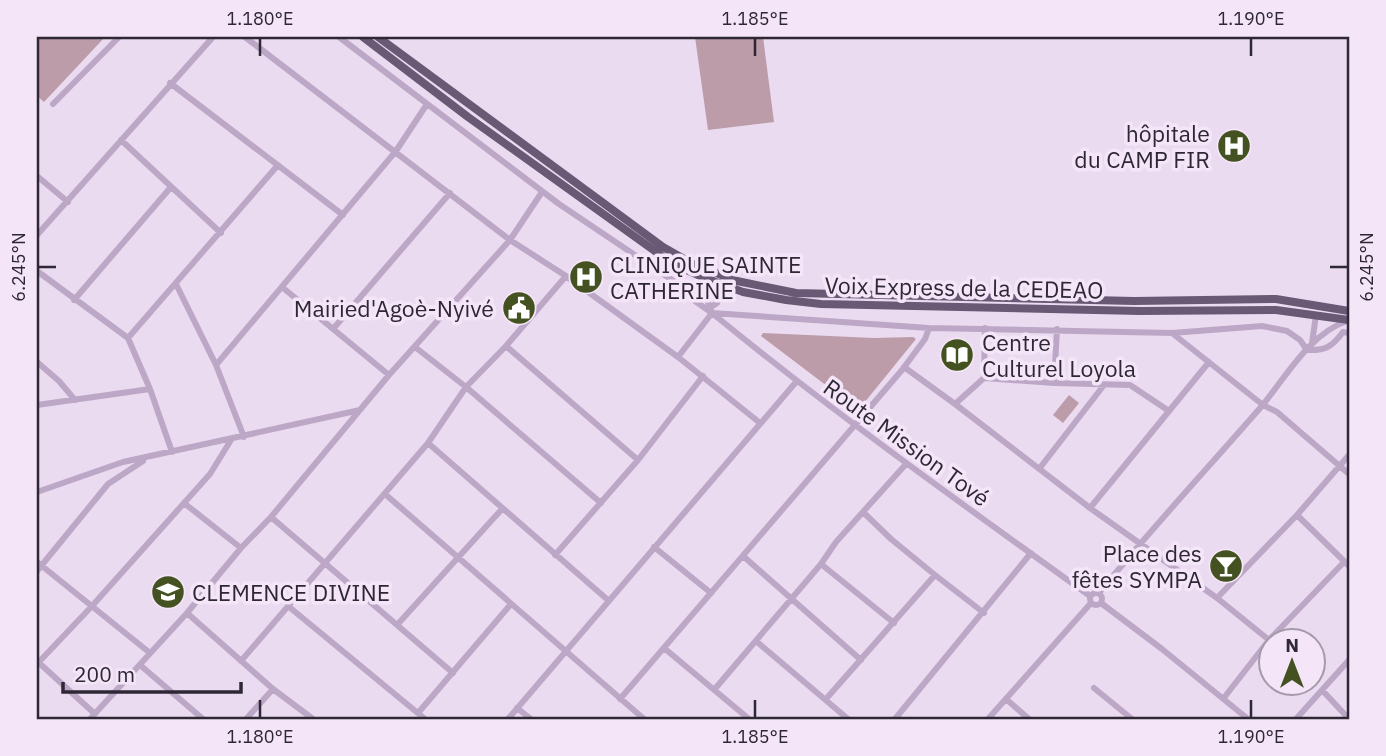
<svg xmlns="http://www.w3.org/2000/svg" width="1386" height="756" font-family="'IBM Plex Sans',sans-serif">
	<style>
		.green { fill: #bd9caa }
		.lines { fill: none; stroke-linecap: round; stroke-linejoin: round }
		.minor { stroke: #bda7c7; stroke-width: 6 }
		.major { stroke: #695975; stroke-width: 8 }
		.ticks { fill: none; stroke: #2e2734; stroke-width: 2.5 }
		.labels { text-anchor: middle; dominant-baseline: central; stroke-width: 7; stroke-linejoin: round; paint-order: stroke }
		.poi-label { font-size: 23px; fill: #2e2734; stroke: #f4e6f8; text-anchor: end }
		.street-label { font-size: 23px; fill: #2e2734; stroke: #f4e6f8 }
		.neatline { fill: none; stroke: #2e2734; stroke-width: 2.5 }
		.ticks-label { font-size: 18px; text-anchor: middle; fill: #2e2734 }
	</style>
	<rect width="100%" height="100%" fill="#ebdbf0"/>
	<path class="green" d="M37 37H105L44 102 37 96Z
		M695 37H763L774 122 708 130Z
		M763 333 874 338 913 337 916 339 860 408H856L761 336Z
		M1069 395 1079 403 1063 423 1053 415Z"/>
	<g class="lines">
		<path class="minor" d="M245 37 510 240 566 276 678 357 760 423
			M339 37 559 204 678 284 695 301 712 313 929 328 1172 333 1262 326 1287 331 1300 340 1307 350C1325 351 1332 347 1343 332L1349 333
			M170 83 343 215
			M53 104 119 37
			M121 140 221 233
			M37 176 68 202
			M37 235 213 37
			M37 271 128 338 150 389 172 452
			M706 275 708 302 712 313C834 413 962 504 1090 596
			M176 284 216 365
			M282 287 389 375
			M74 300 171 187
			M711 307 717 303 723 286
			M333 329 450 193
			M1172 333 1263 405 1277 412 1349 474
			M128 338 278 165
			M1312 343 1316 315
			M506 346 638 460
			M415 347 466 387 601 503
			M678 357 712 313
			M37 362 59 381 75 400
			M904 367 955 404 1090 508 1217 598 1269 640
			M984 378 1054 383 1130 385 1169 411
			M1054 383 1057 329
			M955 404 984 378 985 328
			M37 405 150 389
			M244 437 216 365 396 151 427 104
			M428 443 609 601
			M1039 469 1104 385
			M37 492 123 462 360 410
			M385 494 644 719
			M184 503 241 548
			M1090 508 1209 362
			M864 513 891 539 935 575
			M1297 515 1349 566
			M271 517 453 673
			M654 547 711 593
			M555 555 638 460 703 376
			M743 556 861 660
			M37 562 150 653
			M821 564 836 542 906 464
			M37 571 108 484 143 461
			M1090 599a6 6 0 1 1 12 0a6 6 0 1 1-12 0Z
			M1099 593C1151 529 1207 469 1261 407 1286 377 1309 334 1347 321
			M1217 598 1297 515 1349 455
			M1101 603 1162 649 1248 719
			M288 606 425 719
			M187 613 273 689 313 719
			M397 625 502 509
			M756 641 848 719
			M664 648 749 719
			M37 661 95 714
			M241 661 428 443 466 387 506 346 566 276
			M38 663 92 606 210 474 231 440
			M140 665 203 719
			M1094 688 1132 719
			M714 690 821 564 894 623
			M1322 690 1349 719
			M620 699 902 370 925 339 929 328
			M826 699 935 575 984 613
			M1006 699 1029 719
			M1223 699 1269 640 1344 562
			M517 708 531 719
			M418 713 511 604
			M90 719 187 613 241 548 271 517 389 375 510 240 542 192
			M246 719 273 689
			M508 719 796 382
			M895 719 1031 553
			M988 719 1091 603
			M1296 719 1349 660"/>
		<path class="major" d="M363 37 468 117 673 264 705 278 743 292 786 300 821 304 1140 311 1276 310 1349 320
			M378 37 663 247 693 264 737 281 796 293 1134 301 1276 299 1349 311"/>
	</g>
	<path class="ticks" d="M260 38V56M755 38V56M1251 38V56M38 267H56M1330 267H1348M260 700V718M755 700V718M1251 700V718"/>
	<defs>
		<g id="hospital-disc" transform="scale(1.75)"><circle r="9.5" fill="#435220" stroke="#f4e6f8"/><path d="M-5-5h3v3.5h4V-5h3V5h-3V1.5h-4V5h-3Z" fill="#fff"/></g>
		<g id="civic-disc" transform="scale(1.75)"><circle r="9.5" fill="#435220" stroke="#f4e6f8"/><path d="M-.6-6.5H3V-4.5H.6V-3L4-1V1h2V6H-6V1h2V-1L-.6-3ZM-1.2 2.5V6h2.4V2.5Z" fill="#fff"/></g>
		<g id="library-disc" transform="scale(1.75)"><circle r="9.5" fill="#435220" stroke="#f4e6f8"/><path d="M-6-4Q-3-5.5-.7-3.5V5Q-3 3-6 4ZM6-4Q3-5.5 .7-3.5V5Q3 3 6 4Z" fill="#fff"/></g>
		<g id="bar-disc" transform="scale(1.75)"><circle r="9.5" fill="#435220" stroke="#f4e6f8"/><path d="M-6-5H6L.8 .8V4.5H3.5V6h-7V4.5H-.8V.8Z" fill="#fff"/></g>
		<g id="school-disc" transform="scale(1.75)"><circle r="9.5" fill="#435220" stroke="#f4e6f8"/><path d="M0-5L7-2L0 1L-7-2ZM-4 1L0 2.5L4 1V4Q0 6-4 4Z" fill="#fff"/></g>
	</defs>
	<g fill-rule="evenodd">
		<use href="#hospital-disc" x="1234" y="146"/>
		<use href="#hospital-disc" x="586" y="277"/>
		<use href="#civic-disc" x="519" y="308"/>
		<use href="#library-disc" x="957" y="355"/>
		<use href="#bar-disc" x="1226" y="566"/>
		<use href="#school-disc" x="168" y="592"/>
	</g>
	<g class="labels">
		<g class="poi-label">
			<text x="1210" y="133">hôpitale<tspan x="1210" dy="26">du CAMP FIR</tspan></text>
			<text x="610" y="264" text-anchor="start">CLINIQUE SAINTE<tspan x="610" dy="26">CATHERINE</tspan></text>
			<text x="494" y="308">Mairied'Agoè-Nyivé</text>
			<text x="982" y="342" text-anchor="start">Centre<tspan x="982" dy="26">Culturel Loyola</tspan></text>
			<text x="1202" y="553">Place des<tspan x="1202" dy="26">fêtes SYMPA</tspan></text>
			<text x="192" y="592" text-anchor="start">CLEMENCE DIVINE</text>
		</g>
		<g class="street-label">
			<text transform="translate(964 287) rotate(1)">Voix Express de la CEDEAO</text>
			<text transform="translate(907 442) rotate(36)">Route Mission Tové</text>
		</g>
	</g>
	<rect width="1386" height="756" fill="none" stroke="#f4e6f8" stroke-width="77"/>
	<g transform="translate(1292 662)"><circle r="33" fill="#f4e6f8" stroke="#a59aaa" stroke-width="2"/>
	<path d="M0-5L12 26L0 18L-12 26Z" fill="#435220"/>
	<text y="-10" font-size="19" font-weight="bold" text-anchor="middle" fill="#2e2734">N</text>
	</g>
	<path d="M63 682v10h178v-10" fill="none" stroke="#2e2734" stroke-width="3.5"/>
	<text x="74" y="682" font-size="21" fill="#2e2734" stroke="#f4e6f8" stroke-width="5" paint-order="stroke">200 m</text>
	<rect x="38" y="38" width="1310" height="680" class="neatline"/>
	<g class="ticks-label">
		<text x="260" y="25">1.180°E</text>
		<text x="755" y="25">1.185°E</text>
		<text x="1251" y="25">1.190°E</text>
		<text transform="translate(19 267) rotate(-90)" y="6">6.245°N</text>
		<text transform="translate(1367 267) rotate(-90)" y="6">6.245°N</text>
		<text x="260" y="743">1.180°E</text>
		<text x="755" y="743">1.185°E</text>
		<text x="1251" y="743">1.190°E</text>
	</g>
</svg>
